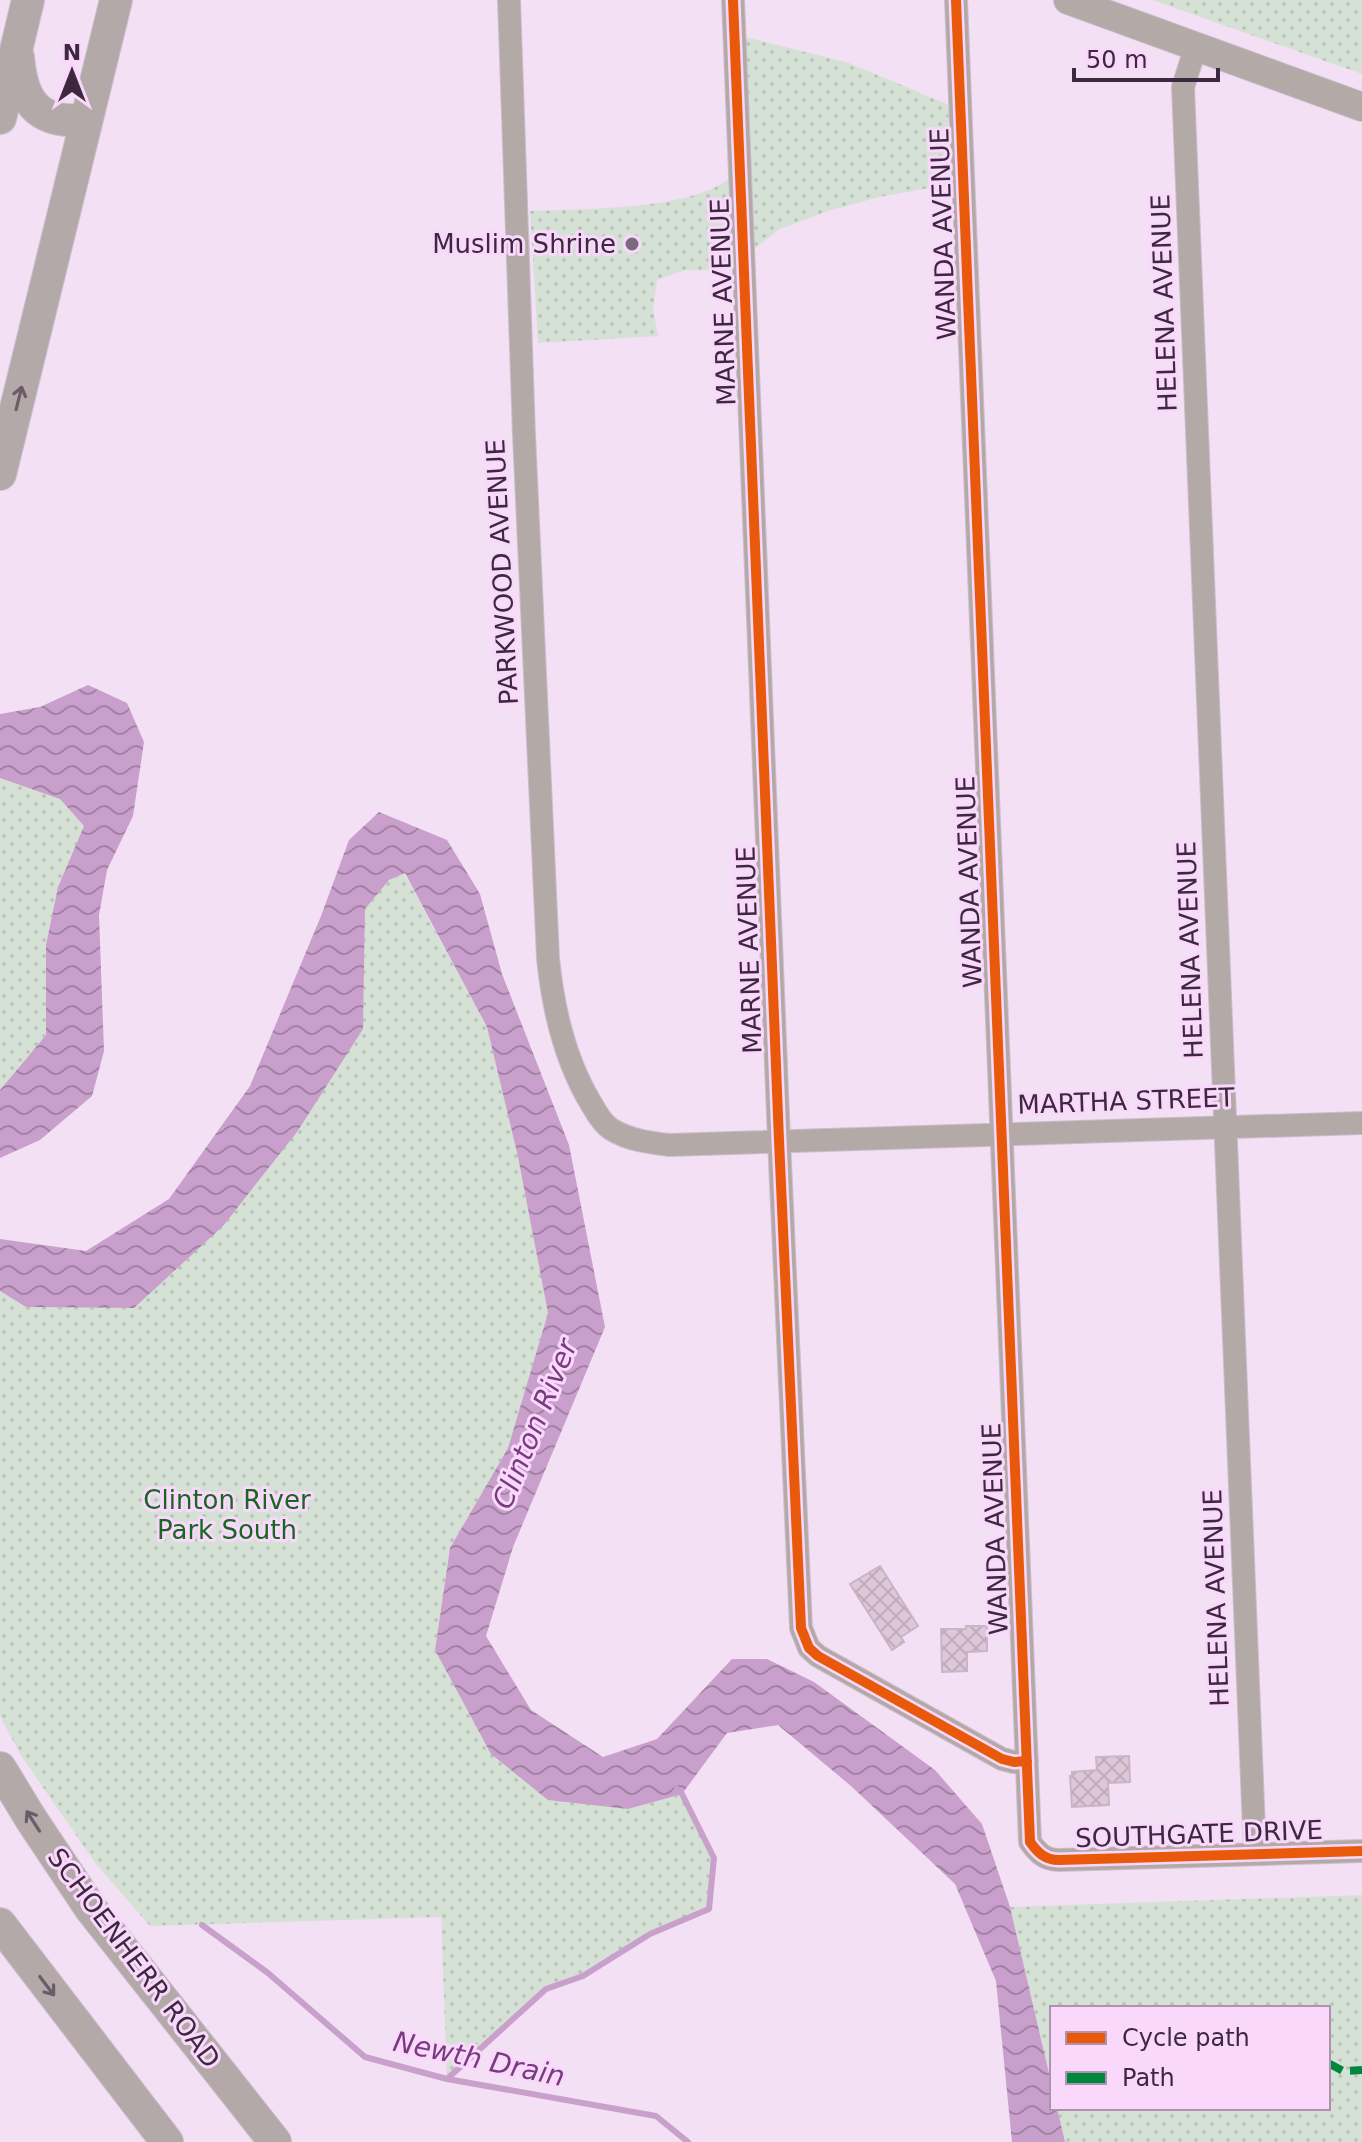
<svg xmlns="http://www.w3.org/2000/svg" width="1362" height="2142" font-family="'DejaVu Sans',sans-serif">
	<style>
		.grass { fill: url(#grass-dots) }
		.water { fill: url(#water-waves) }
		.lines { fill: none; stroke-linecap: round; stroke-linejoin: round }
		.stream { stroke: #c99fcb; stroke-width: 6 }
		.building { fill: url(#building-cross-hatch); stroke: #cab4c5; stroke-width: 2 }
		.minor-casing { stroke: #cdbdce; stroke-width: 24 }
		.tertiary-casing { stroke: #cdbdce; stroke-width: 30 }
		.secondary-casing { stroke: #cdbdce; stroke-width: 34 }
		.minor { stroke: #b3aaa8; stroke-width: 22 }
		.tertiary { stroke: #b3aaa8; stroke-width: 28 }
		.secondary { stroke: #b3a9a9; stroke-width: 32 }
		.quiet { stroke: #00873e; stroke-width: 8; stroke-dasharray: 16 8; stroke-linecap: butt }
		.cycleway-casing { stroke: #fad8fc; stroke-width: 15 }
		.cycleway { stroke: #e8590c; stroke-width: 10 }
		.oneway { stroke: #6c5c69 }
		.poi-dot { fill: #7d687e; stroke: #fad8fc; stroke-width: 3 }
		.labels { text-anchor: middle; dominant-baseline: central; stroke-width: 6; stroke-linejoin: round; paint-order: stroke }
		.street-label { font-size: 26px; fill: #3d283f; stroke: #fad8fc }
		.poi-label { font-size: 26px; fill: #3d283f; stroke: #fad8fc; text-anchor: end }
		.park-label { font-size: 26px; fill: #18661f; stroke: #fad8fc }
		.water-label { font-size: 28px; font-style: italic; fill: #7a3a7f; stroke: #fad8fc }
	</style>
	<defs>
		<pattern id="grass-dots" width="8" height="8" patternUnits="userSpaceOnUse" patternTransform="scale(2)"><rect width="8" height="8" fill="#d5e1d5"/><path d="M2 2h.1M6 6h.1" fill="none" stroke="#b8c1b8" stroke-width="1.8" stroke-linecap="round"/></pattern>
		<pattern id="water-waves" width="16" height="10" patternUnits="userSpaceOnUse" patternTransform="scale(2)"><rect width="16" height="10" fill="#c99fcb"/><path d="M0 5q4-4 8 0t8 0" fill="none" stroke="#a482a6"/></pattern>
		<pattern id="building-cross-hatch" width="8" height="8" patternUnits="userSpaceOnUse" patternTransform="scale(2)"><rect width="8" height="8" fill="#ddc7d8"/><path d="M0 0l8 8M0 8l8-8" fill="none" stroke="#bfabba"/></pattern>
	</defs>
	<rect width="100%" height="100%" fill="#f3e0f4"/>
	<path class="grass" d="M1152 0H1362V74Z
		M741 36 849 63 949 105 947 185 879 197 828 211 780 229 726 270H685L657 280 653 309 658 336 538 343 530 211C581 209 685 210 726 181 735 175 743 162 750 154Z
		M0 778 60 799 84 826 58 887 46 945V1035L0 1090Z
		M404 873 487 1027 518 1157 548 1313 508 1448 450 1548 435 1651 628 1809 682 1794 714 1858 709 1909 650 1934 583 1976 546 1989 447 2079 441 1917 150 1926 96 1864 20 1754 0 1716V1291L26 1307 134 1308 363 1029 365 908 389 880Z
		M1362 1895V2142H1065L1057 2108H1328V2008H1052V2086L1010 1907Z"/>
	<path class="water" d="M88 685 127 703 144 742 133 816 107 870 99 915 104 1051 92 1096 40 1140 0 1158V1090L46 1035V945L58 887 84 826 60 799 0 778V714L40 707Z
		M379 812 447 840 480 894 502 974 569 1145 605 1327 513 1547 486 1636 531 1710 603 1757 657 1739 732 1659H767L814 1682 935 1770 982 1824 1010 1907 1052 2086V2108H1057L1065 2142H1012L996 1981 955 1884 851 1786 778 1725 727 1733 682 1794 628 1809 548 1800 491 1754 435 1650 450 1548 508 1448 548 1313 518 1157 487 1027 405 873 389 880 365 909 363 1029 297 1132 223 1226 134 1308 26 1307 0 1291V1239L86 1251 169 1199 250 1086 321 916 349 840Z"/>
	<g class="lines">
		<path class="stream" d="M202 1925 268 1973 365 2057 447 2079 656 2116 688 2142
			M447 2079 546 1989 583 1976 650 1934 709 1909 714 1858 682 1794 677 1789"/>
	</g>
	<path class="building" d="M880 1566 918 1626 901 1637 904 1642 892 1650 850 1584Z
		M966 1626H987V1651L967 1652V1671L942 1672 941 1629H966Z
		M1129 1756 1130 1782 1108 1783 1109 1805 1072 1807 1070 1776H1072V1772L1097 1770 1096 1757Z"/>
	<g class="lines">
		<g class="minor-casing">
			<path id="minor" d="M509 0 524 435 548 958C553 1009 565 1061 592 1105 597 1114 603 1124 611 1129 628 1140 651 1143 670 1145L1362 1123
				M733 0 779 1140 801 1628 809 1648 818 1656 1002 1759 1014 1762 1027 1761
				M956 0 1030 1842C1038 1853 1045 1860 1059 1860L1362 1851
				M1196 46 1183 87 1255 1854"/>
		</g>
		<g class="tertiary-casing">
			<path id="tertiary" d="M1068 0 1362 107"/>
		</g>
		<g class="secondary-casing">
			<path id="secondary" d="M18 57C22 102 37 124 86 120
				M0 118 28 0
				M0 474 116 0
				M0 1768 31 1819 91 1909 275 2142
				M0 1924 167 2142"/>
		</g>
		<use href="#minor" class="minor"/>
		<use href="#tertiary" class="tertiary"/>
		<use href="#secondary" class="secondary"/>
		<path class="quiet" d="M1328 2063 1343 2071 1362 2070"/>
		<g class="cycleway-casing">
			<path id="cycleway" d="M733 0 779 1140 801 1628 809 1648 818 1656 1002 1759 1014 1762 1027 1761
				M956 0 1030 1842C1038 1853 1045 1860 1059 1860L1362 1851"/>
		</g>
		<use href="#cycleway" class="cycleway"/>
	</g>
	<defs><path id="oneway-shaft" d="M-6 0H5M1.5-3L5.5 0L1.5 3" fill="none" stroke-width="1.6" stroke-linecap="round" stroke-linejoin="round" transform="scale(2)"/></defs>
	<g class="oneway">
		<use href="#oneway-shaft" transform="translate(19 398) rotate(-76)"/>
		<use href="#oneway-shaft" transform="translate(33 1821) rotate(-123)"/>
		<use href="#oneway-shaft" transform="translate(47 1986) rotate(53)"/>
	</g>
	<circle class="poi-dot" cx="632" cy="244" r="8"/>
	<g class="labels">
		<g class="street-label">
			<text transform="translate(943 234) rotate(-92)">WANDA AVENUE</text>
			<text transform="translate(723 302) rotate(-92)">MARNE AVENUE</text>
			<text transform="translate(1164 303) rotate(-92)">HELENA AVENUE</text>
			<text transform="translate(502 572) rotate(-93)">PARKWOOD AVENUE</text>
			<text transform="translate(969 882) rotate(-92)">WANDA AVENUE</text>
			<text transform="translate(749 950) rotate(-92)">MARNE AVENUE</text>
			<text transform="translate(1190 950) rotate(-92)">HELENA AVENUE</text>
			<text transform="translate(1126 1101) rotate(-2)">MARTHA STREET</text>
			<text transform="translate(995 1529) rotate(-92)">WANDA AVENUE</text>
			<text transform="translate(1216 1598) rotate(-92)">HELENA AVENUE</text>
			<text transform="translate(1199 1834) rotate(-2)">SOUTHGATE DRIVE</text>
			<text transform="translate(134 1958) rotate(53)">SCHOENHERR ROAD</text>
		</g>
		<g class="poi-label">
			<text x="616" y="244">Muslim Shrine</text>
		</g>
		<g class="park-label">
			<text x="227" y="1500">Clinton River<tspan x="227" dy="30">Park South</tspan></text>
		</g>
		<g class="water-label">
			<text transform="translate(535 1424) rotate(-68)">Clinton River</text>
			<text transform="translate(479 2059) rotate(12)">Newth Drain</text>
		</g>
	</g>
	<rect x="1050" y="2006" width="280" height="104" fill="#fad8fc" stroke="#ae92b0" stroke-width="2"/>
	<rect x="1066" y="2032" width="40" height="12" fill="#e8590c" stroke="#ae92b0" stroke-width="2"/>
	<text x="1122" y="2046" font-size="24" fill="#3d283f">Cycle path</text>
	<rect x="1066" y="2072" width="40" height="12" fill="#00873e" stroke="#ae92b0" stroke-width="2"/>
	<text x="1122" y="2086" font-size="24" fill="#3d283f">Path</text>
	<g transform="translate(72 72)" stroke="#fad8fc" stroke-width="6" paint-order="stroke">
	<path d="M0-6L14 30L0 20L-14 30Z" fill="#3d283f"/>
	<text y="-12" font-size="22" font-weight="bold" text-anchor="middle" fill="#3d283f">N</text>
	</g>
	<path d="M1074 68v12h144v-12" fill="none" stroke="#3d283f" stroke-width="4"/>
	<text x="1086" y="68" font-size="24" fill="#3d283f" stroke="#fad8fc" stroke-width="6" paint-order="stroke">50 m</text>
</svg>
